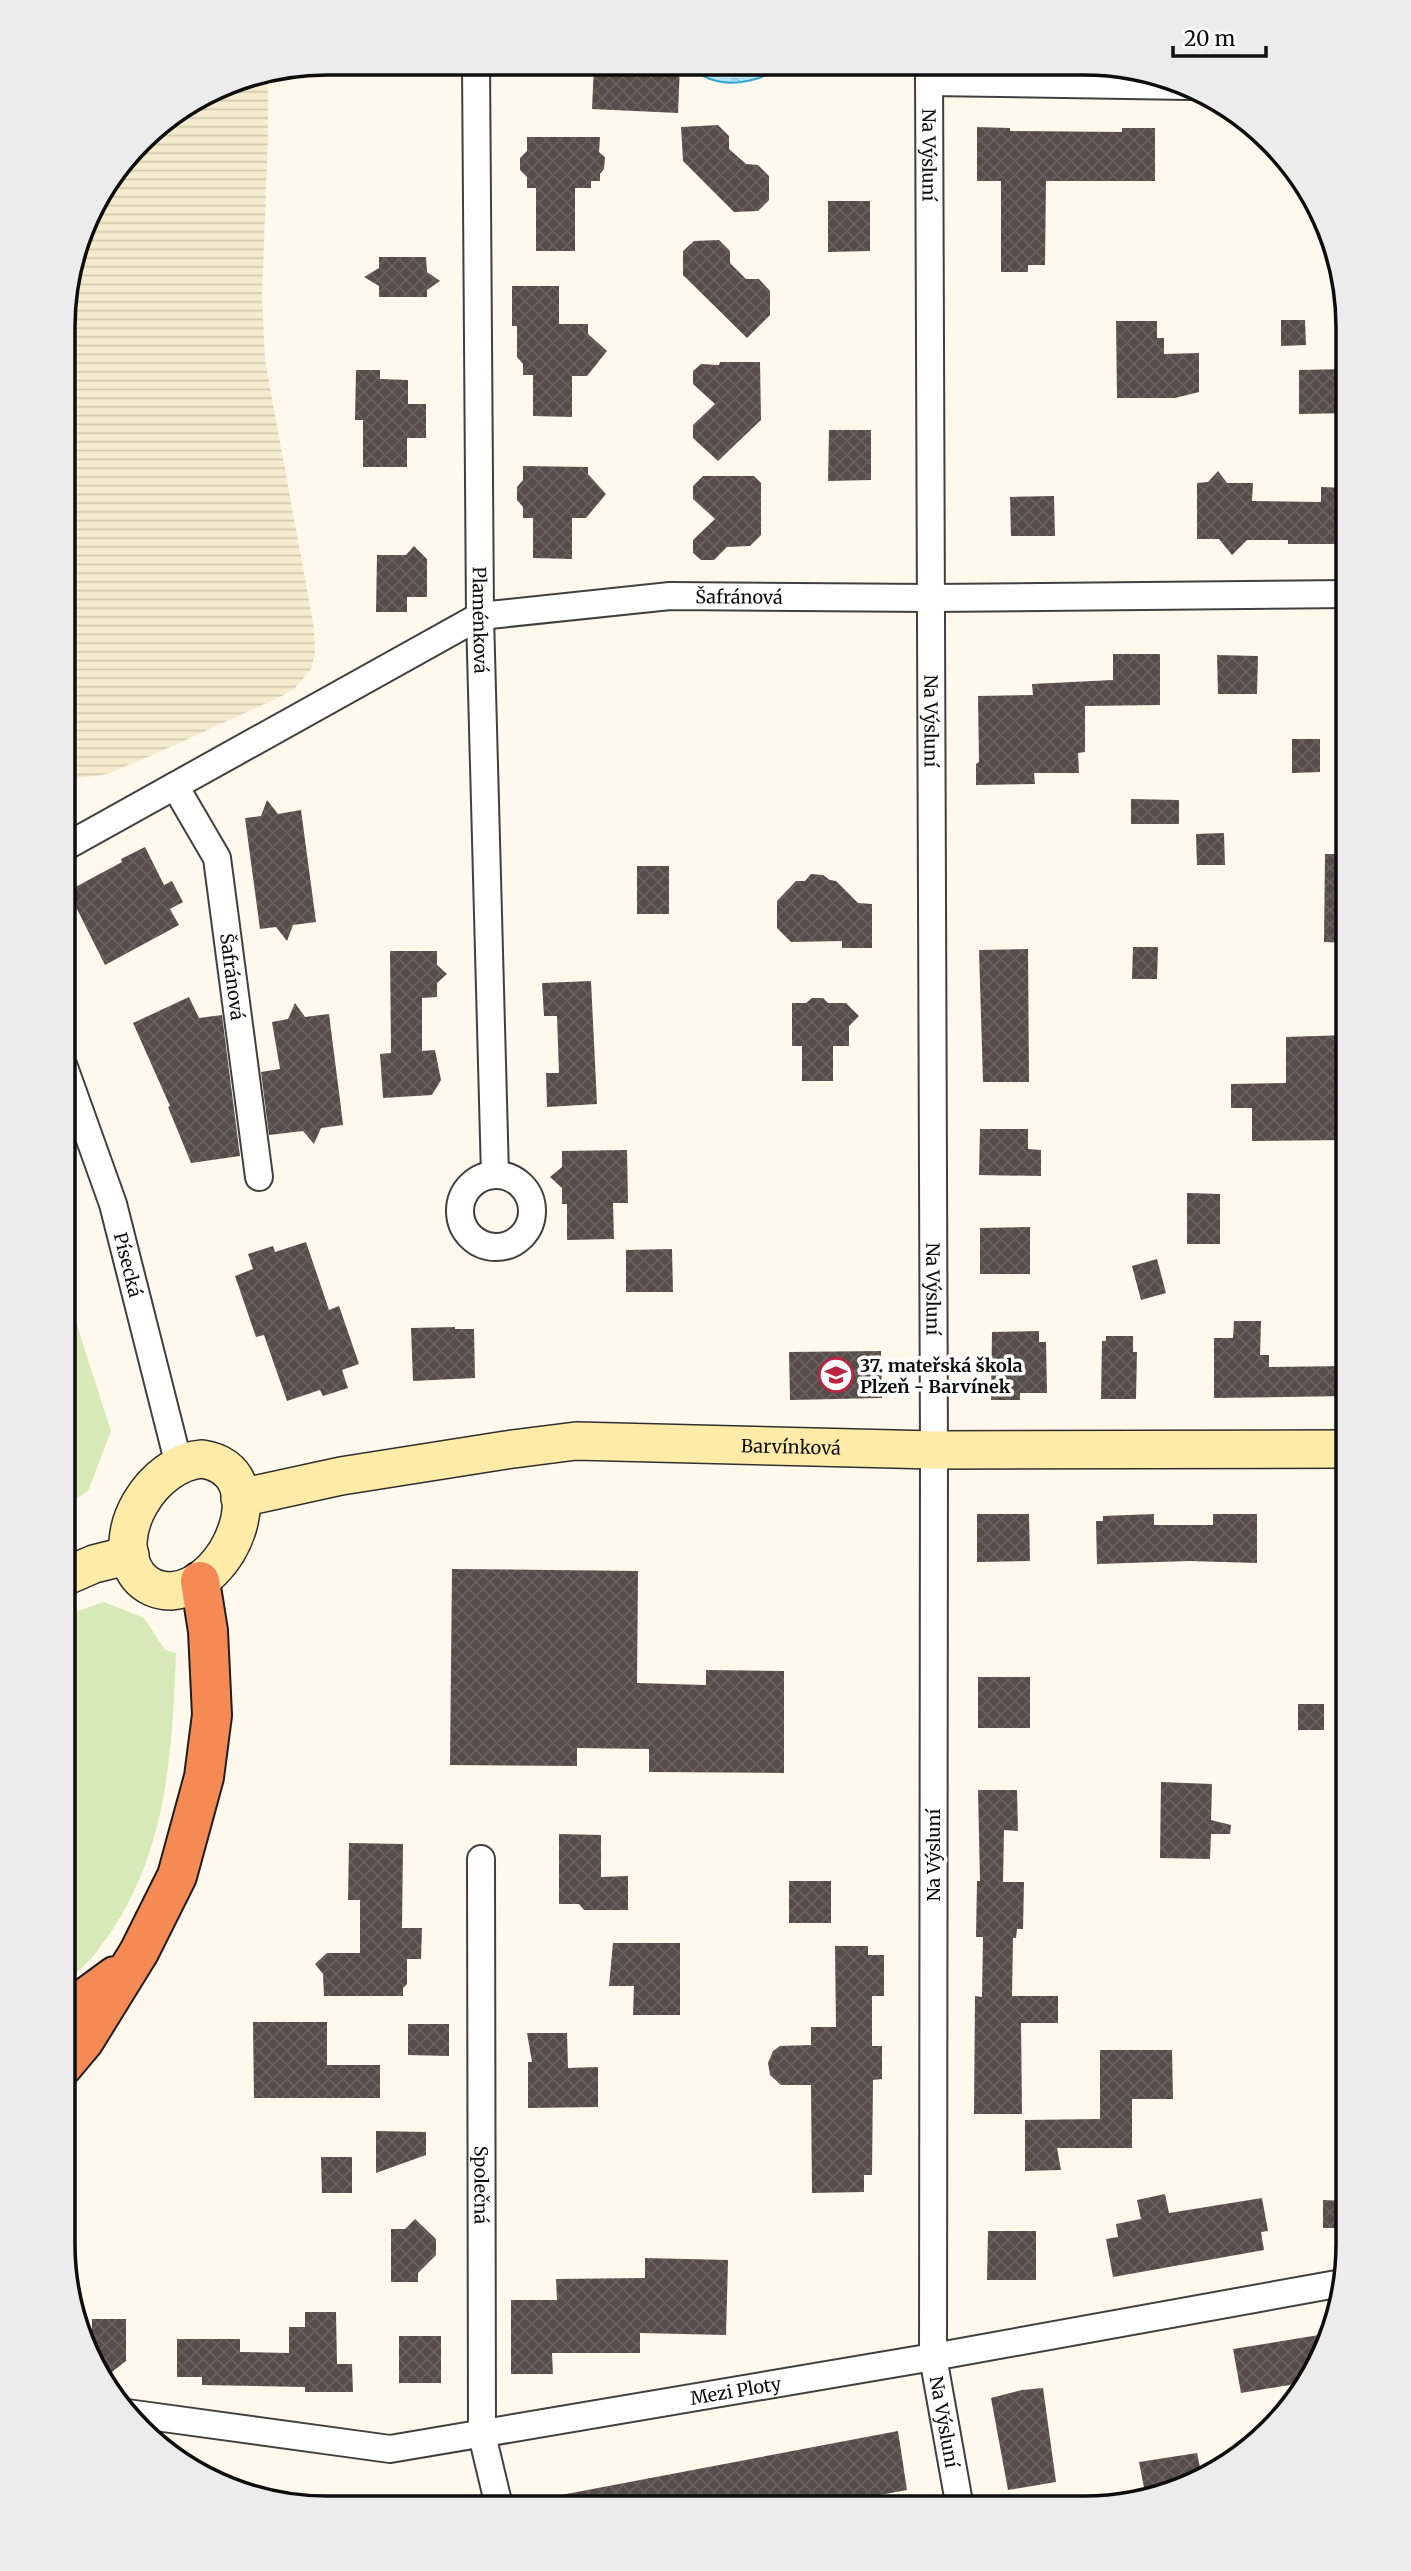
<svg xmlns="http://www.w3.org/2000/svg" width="1411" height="2571" font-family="Merriweather,serif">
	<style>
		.farmland { fill: url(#farmland-rules) }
		.grass { fill: #d7e9b7 }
		.water { fill: url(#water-ripples); stroke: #38a5ce; stroke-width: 2 }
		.building { fill: url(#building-cross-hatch) }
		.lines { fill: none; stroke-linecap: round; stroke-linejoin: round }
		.street-casing { stroke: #404040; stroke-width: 30 }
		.secondary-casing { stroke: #2f2f2f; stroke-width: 40 }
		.highway-casing { stroke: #1e1e1e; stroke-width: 42 }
		.street { stroke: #fff; stroke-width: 26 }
		.secondary { stroke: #ffeba8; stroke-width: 37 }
		.highway { stroke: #f58a55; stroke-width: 38 }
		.labels { text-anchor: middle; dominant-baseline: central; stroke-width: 7; stroke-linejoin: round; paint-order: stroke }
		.street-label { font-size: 18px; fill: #0d0d0d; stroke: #fff }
		.poi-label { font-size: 18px; font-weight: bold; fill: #0d0d0d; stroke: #fff; text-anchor: start }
		.rim { fill: none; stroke: #0d0d0d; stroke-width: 3.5 }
	</style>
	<defs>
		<pattern id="farmland-rules" width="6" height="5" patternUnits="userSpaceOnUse" patternTransform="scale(1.75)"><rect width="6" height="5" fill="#f5eccd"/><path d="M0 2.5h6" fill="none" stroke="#d1c9af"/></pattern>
		<pattern id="water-ripples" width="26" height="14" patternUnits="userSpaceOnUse" patternTransform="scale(1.75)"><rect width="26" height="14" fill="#b1e5f6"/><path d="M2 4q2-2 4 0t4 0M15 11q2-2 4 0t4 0" fill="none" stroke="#97c3d2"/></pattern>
		<pattern id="building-cross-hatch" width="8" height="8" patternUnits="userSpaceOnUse" patternTransform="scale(1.75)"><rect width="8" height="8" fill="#564c49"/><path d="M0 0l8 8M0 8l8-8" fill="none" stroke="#69615f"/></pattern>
	</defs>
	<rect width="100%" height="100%" fill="#fff9ed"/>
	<path class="farmland" d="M268 75V138L262 296 265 360 314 628 315 653 311 669 295 688 282 696 155 754 107 774 75 779 65 778V293L90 210 153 129 227 83Z"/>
	<path class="grass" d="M64 1285 111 1431 88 1491 64 1506Z
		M104 1602 144 1618 165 1650 176 1653C172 1762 166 1866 94 1955 85 1966 73 1975 63 1985L64 1619 78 1611Z"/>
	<path class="water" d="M685 65 784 66C763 79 735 88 710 79 701 76 693 70 685 65Z"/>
	<path class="building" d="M594 65H680L678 113 592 109Z
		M718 125 729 136V149L746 164 758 165 769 176V200L758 211 734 212 683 161 681 127Z
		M977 127 1010 128V131L1122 132V128H1155V181H1046L1045 265H1028V272H1001V181H977Z
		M527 137H600L599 152 605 157 604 169 600 174V181H591V188H575V251H536V188H527V177L520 170V158L527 151Z
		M828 201H870V251L828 252Z
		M719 240 730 251V263L746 279H759L770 291V315L747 338 683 275V251L694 241Z
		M379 257H426L427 272 440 281 427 290V297H379V286L364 277 379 268Z
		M512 286H559V324H588V334L607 351 587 376H572V417L533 416V375H523V364L517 357V326H512Z
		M1281 320H1305L1306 345 1281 346Z
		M1116 321H1157V338H1164V354L1199 353V392L1175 398H1117Z
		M720 362H760L761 420 718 461 693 438V425L715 404 693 384V371L701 364 719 365Z
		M1348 369V413L1299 414V370Z
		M356 370H380V379L408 380V404H426V438H407V467H363V420H355Z
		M829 430H871V480L828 481Z
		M523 466 588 467V474L606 494 586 518H572V559L533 558V518H523V507L517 500V487L523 480Z
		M1218 471 1227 483H1253L1252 501 1321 502V487L1348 488V544H1288V540H1247L1232 555 1219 539H1197V483L1208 482Z
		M703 476H754L761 483V535L750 546 727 547 714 560H701L693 553V540L715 519 693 499V486Z
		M1054 496 1055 536H1011L1010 497Z
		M414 546 427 559V597H407V612H376L377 555H406Z
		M1113 654H1160V705L1085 706V752L1078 753 1079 773H1034L1035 784 976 785V764L979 762 978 696 1033 695 1032 684 1113 680Z
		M1217 655 1258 656 1257 694H1218Z
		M1292 739H1320V772L1292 773Z
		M1131 799 1179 800V824H1131Z
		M267 800 278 814 301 810 316 922 293 925 287 941 276 927 260 929 245 818 261 816Z
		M1224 833 1225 865H1197L1196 834Z
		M145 847 164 885 172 881 183 902 170 909 179 925 105 965 68 891 122 862 121 859Z
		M1325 854H1348V943L1324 942Z
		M637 866H669V914H637Z
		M811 874 823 875 830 880 836 881 858 903 872 904V948H842V941L791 942 777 928V901L796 881H805Z
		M1133 947H1158L1157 979H1132Z
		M1028 949 1029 1082H983L979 950Z
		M390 951H437V965L447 974 437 983V997L422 998V1051L435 1050 441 1080 432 1095 383 1098 380 1054 391 1053Z
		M591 981 597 1104 547 1107 546 1073H559L557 1016H544L542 983Z
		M189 997 199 1018 222 1015 240 1156 191 1163 168 1107 170 1106 133 1023Z
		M812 998H823L828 1003H846L859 1016 849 1026V1046H833V1081H802V1046H792V1003H806Z
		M295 1003 305 1017 329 1014 340 1100 343 1125 321 1128 314 1144 303 1131 269 1135 261 1072 280 1069 272 1022 288 1019Z
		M1348 1035V1140L1252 1141V1108H1231V1084L1286 1083V1037Z
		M980 1129H1028V1149L1041 1150V1176L979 1175Z
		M627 1150 628 1203H613L614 1239 567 1240V1204H562V1188L550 1177 562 1167V1151Z
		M1187 1193 1220 1194V1244H1187Z
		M1030 1227V1274H980V1228Z
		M306 1242 329 1310 339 1306 359 1364 342 1370 348 1388 323 1396 320 1390 287 1401 264 1335 256 1337 235 1276 253 1269 248 1254 273 1246 275 1252Z
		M672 1249 673 1292H626V1250Z
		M1157 1259 1166 1293 1141 1300 1132 1266Z
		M1234 1321H1261L1260 1355H1269V1367L1348 1366V1396L1214 1398V1338H1233Z
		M455 1327V1329H474L475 1378 413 1381 411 1328Z
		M1039 1331V1342H1046L1047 1393H1020V1400H991L992 1332Z
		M1106 1336H1133V1352H1137L1136 1399H1101L1102 1341H1106Z
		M881 1351 882 1398 790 1400 789 1352Z
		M977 1514H1029L1030 1561 977 1562Z
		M1154 1514V1525H1213V1514H1257V1563L1189 1561 1097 1564 1096 1521H1103V1516Z
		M452 1569 638 1571 637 1683 706 1685V1670L784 1671V1773L649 1772V1749L577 1748V1766L450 1765Z
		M978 1677H1030V1728H978Z
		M1298 1704H1324V1730H1298Z
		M1161 1782 1212 1784 1211 1820 1231 1825 1230 1834H1211L1210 1859 1160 1858Z
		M978 1790H1017L1018 1831 1004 1830 1003 1882H1024L1023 1929H1017L1016 1938H1013L1012 1996H1058V2023H1021L1022 2114H974L975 1996 982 1997 983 1937H976L977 1881H980Z
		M559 1834 601 1835V1877L628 1876V1910H584L579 1904H559Z
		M349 1843 403 1844 402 1928H422L421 1959H407V1984L403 1988V1996H324L323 1974 315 1964 327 1953H360V1900H348Z
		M789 1881H831V1923H789Z
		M613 1943H680V2015H633L634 1986H609Z
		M835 1946H868V1955H884V1996H872V2046H882V2079L873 2080 872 2175H864V2192L812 2193 811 2085H781L770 2075 768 2063 773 2051 780 2046 811 2045V2027H836Z
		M253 2022H327V2065H380V2098H254Z
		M408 2024H449V2056L408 2055Z
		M527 2033H567L568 2068 598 2067V2107L528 2108V2062H532Z
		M1100 2050H1172L1173 2099H1132V2148H1057L1061 2170 1025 2171V2120L1100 2119Z
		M376 2131 426 2132V2155L376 2173Z
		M321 2157H352V2193H322Z
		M1165 2194 1169 2213 1262 2198 1268 2231 1261 2232 1264 2250 1113 2277 1106 2239 1118 2237 1116 2224 1141 2219 1137 2200Z
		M1323 2200 1347 2201V2228H1323Z
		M415 2219 436 2239V2255L418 2273V2282H391V2229H405Z
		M988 2231H1036V2280H987Z
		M645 2258 728 2260 726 2335 640 2333V2353H552L553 2374H511V2300H557L556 2279 645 2278Z
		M305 2312H336L337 2364H352L353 2392H305V2387L202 2385V2377H177V2339H240V2352L289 2353V2327H305Z
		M92 2319H126V2361L108 2375 102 2368H96L92 2359Z
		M1319 2335V2340H1329L1328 2344 1307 2382 1241 2393 1233 2349Z
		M399 2336H441V2383H399Z
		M1043 2388 1056 2482 1008 2490 991 2398 1022 2390Z
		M898 2431 907 2490 814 2507 562 2506 561 2495Z
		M1197 2453 1202 2477 1169 2494 1146 2498 1139 2462Z"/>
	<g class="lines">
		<g class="street-casing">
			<g id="street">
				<path id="s1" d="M476 64 480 616 495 1175"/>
				<path id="s2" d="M929 67 934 1450 933 2357 960 2508"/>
				<path d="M929 82 1189 86"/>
				<path id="s3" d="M175 786 217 858 259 1177"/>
				<path id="s4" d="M65 847 480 616 670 596 931 598 1348 594"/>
				<path id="s5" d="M64 1067 113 1204 179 1465"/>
				<circle cx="496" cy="1211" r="36"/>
				<path id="s6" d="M481 1859 482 2435 499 2506"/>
				<path id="s7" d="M127 2413 390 2449 933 2357 1342 2283"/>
			</g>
		</g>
		<g class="secondary-casing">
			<g id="secondary">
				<path d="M202 1459C277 1470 232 1587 171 1591 158 1591 146 1586 138 1576 107 1534 154 1462 202 1459Z"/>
				<path id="s8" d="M240 1498 341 1476 506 1450 576 1441 934 1450 1348 1449"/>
				<path d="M64 1577 94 1564 130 1555"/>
			</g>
		</g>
		<g class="highway-casing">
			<path id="highway" d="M63 2012 77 2004 115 1976
				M63 2066 84 2041 139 1952 177 1876 204 1777 212 1715 208 1631 200 1581"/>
		</g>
		<use href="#street" class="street"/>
		<use href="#secondary" class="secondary"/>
		<use href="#highway" class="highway"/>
	</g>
	<defs>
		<g id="school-ring" transform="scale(1.75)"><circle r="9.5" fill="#fff" stroke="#be243f" stroke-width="1.5"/><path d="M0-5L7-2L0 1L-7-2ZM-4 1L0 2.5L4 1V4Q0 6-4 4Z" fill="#be243f"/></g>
	</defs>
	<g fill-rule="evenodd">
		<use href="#school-ring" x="836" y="1375"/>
	</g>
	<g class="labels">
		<g class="street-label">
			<text stroke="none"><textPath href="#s2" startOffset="88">Na Výsluní</textPath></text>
			<text stroke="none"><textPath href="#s4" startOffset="735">Šafránová</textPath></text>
			<text stroke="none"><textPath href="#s1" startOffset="556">Plaménková</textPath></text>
			<text stroke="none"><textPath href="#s2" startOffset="654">Na Výsluní</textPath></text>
			<text stroke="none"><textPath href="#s3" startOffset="203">Šafránová</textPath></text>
			<text stroke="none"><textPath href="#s5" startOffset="208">Písecká</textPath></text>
			<text stroke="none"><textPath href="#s2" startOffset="1222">Na Výsluní</textPath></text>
			<text stroke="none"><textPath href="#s8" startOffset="556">Barvínková</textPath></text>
			<text transform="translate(933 1855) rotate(-90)">Na Výsluní</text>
			<text stroke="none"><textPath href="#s6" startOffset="326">Společná</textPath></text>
			<text stroke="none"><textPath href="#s7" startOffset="616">Mezi Ploty</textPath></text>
			<text stroke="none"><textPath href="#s2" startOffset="2356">Na Výsluní</textPath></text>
		</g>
		<g class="poi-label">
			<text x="860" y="1365">37. mateřská škola<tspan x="860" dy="21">Plzeň - Barvínek</tspan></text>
		</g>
	</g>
	<path d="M0 0H1411V2571H0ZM327 75H1084A252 252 0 0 1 1336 327V2244A252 252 0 0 1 1084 2496H327A252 252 0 0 1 75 2244V327A252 252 0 0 1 327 75Z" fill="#ececec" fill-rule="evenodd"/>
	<path class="rim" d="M327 75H1084A252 252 0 0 1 1336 327V2244A252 252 0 0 1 1084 2496H327A252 252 0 0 1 75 2244V327A252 252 0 0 1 327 75Z"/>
	<path d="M1173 46v10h93v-10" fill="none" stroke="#0d0d0d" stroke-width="3.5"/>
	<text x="1184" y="46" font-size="21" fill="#0d0d0d" stroke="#ffffff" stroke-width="5" paint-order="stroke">20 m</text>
</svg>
